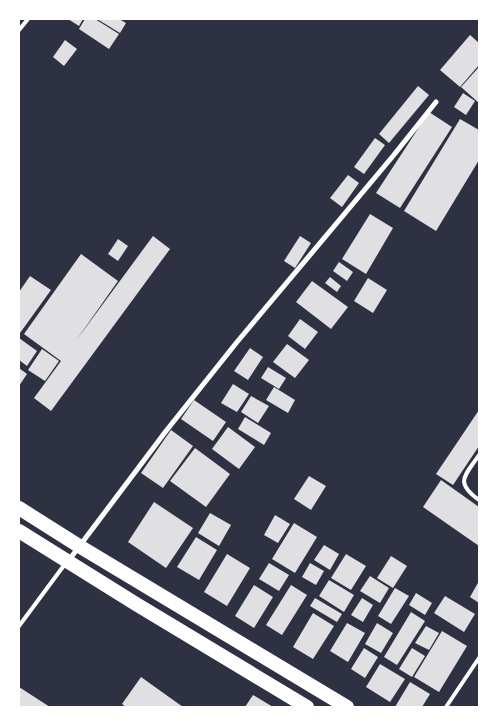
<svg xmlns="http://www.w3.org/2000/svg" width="498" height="726" font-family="'Source Serif 4',serif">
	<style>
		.building { fill: #e0e0e3 }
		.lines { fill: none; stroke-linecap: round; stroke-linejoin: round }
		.service { stroke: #fff; stroke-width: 4 }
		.minor { stroke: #fff; stroke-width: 5 }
		.trunk { stroke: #fff; stroke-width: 14 }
	</style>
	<rect width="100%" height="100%" fill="#2d3142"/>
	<path class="building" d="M68 19H83L79 26Z
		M85 19H95L119 34 109 49 79 29Z
		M97 19H119L126 23 120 33Z
		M470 35 479 43V65L460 87 440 70Z
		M65 40 77 49 64 66 53 57Z
		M479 67V103L461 87Z
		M418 86 429 95 389 143 379 134Z
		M463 93 475 101 466 115 454 107Z
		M429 112 452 127 400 208 376 193Z
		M460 119 479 130V160L436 231 404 211Z
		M375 138 385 145 364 174 354 167Z
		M348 175 359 183 342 207 330 198Z
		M370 214 393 228 366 274 342 259Z
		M153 236 170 249 51 411 34 398 61 361 24 334 81 254 118 281 75 342Z
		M300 236 311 243 295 268 284 261Z
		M118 239 128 246 118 261 108 254Z
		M339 262 353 272 347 281 333 271Z
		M30 276 51 290 20 333 19 332V292Z
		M330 277 341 286 337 292 325 283Z
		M368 278 387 290 373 313 354 301Z
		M312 281 348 307 331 329 296 302Z
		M300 319 318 332 305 349 288 336Z
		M19 338 37 351 27 366 19 360Z
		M287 344 309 360 295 378 273 362Z
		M250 348 263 357 248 380 234 371Z
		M42 349 59 361 45 381 28 370Z
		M268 367 286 378 279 389 261 378Z
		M19 368 27 374 19 386Z
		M233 384 249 394 237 412 221 403Z
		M274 387 295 400 288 413 266 400Z
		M251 396 269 406 258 423 241 412Z
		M194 400 226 422 213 441 181 419Z
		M479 410V446L453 485 436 474Z
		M245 417 271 433 264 445 238 429Z
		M228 427 255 447 239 469 212 449Z
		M171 430 193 446 163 488 141 473Z
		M195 448 230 474 206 507 170 481Z
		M309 476 326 486 311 510 294 499Z
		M441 480 479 507V546L423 507Z
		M154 502 193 528 166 568 128 542Z
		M210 513 231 525 219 546 198 533Z
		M275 515 290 524 278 543 264 535Z
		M294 523 317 537 295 573 272 559Z
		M196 537 217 550 199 580 177 567Z
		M324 545 339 554 330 570 314 560Z
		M227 554 250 568 227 606 204 592Z
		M346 554 366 566 351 590 331 578Z
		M391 556 407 566 393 588 377 578Z
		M269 563 289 575 279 591 259 579Z
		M310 563 324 571 316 585 302 577Z
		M370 576 389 588 380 603 360 591Z
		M329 580 354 595 344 612 319 596Z
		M479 581V603L470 597Z
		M254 585 273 597 254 628 235 616Z
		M291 585 307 595 282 635 266 625Z
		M395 588 409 596 391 624 378 616Z
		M416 593 432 603 425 615 409 605Z
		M445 596 475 614 464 632 434 613Z
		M315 598 342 614 337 622 310 606Z
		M362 598 373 605 363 622 351 615Z
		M411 612 425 621 397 665 384 657Z
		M313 613 334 626 313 659 293 647Z
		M347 623 365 633 348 662 330 651Z
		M377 623 393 633 381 653 365 644Z
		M426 626 439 633 429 650 415 643Z
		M442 631 467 646 439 692 414 677Z
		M364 648 378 657 365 678 351 669Z
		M412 648 425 656 412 677 399 669Z
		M380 664 405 679 390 702 366 687Z
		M141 677 183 707H126L122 704Z
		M410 682 430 694 422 707H395Z
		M19 687 50 707H19Z
		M253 695 273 707H245Z"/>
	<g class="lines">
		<path class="service" d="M19 30 28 19
			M479 455C465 476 454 482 479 500
			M19 626 65 564
			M446 707 479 658"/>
		<path class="minor" d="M69 560 166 431 237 342 393 156 436 102"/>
		<path class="trunk" d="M19 508 79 546 347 707
			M19 531 136 604 307 707"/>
	</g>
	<rect width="498" height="726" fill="none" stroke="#ffffff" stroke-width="40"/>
</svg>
